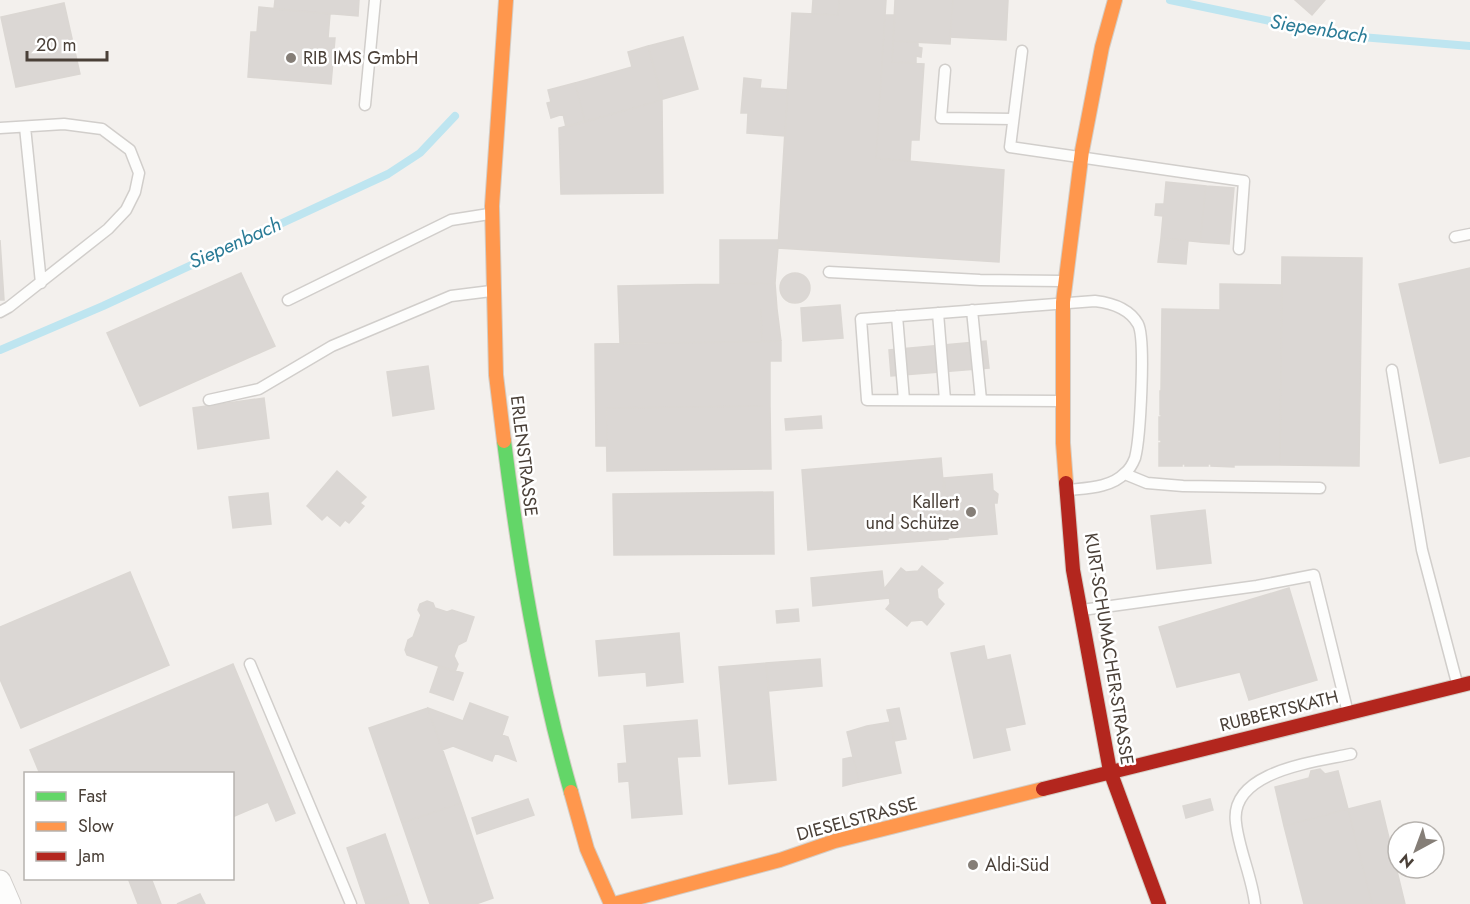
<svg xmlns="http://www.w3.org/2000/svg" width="1470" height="904" font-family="Jost,sans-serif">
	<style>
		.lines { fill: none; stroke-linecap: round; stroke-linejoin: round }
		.stream { stroke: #bee5f0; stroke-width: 8 }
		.building { fill: #dbd7d4; stroke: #dbd7d3; stroke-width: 1.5 }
		.lane-casing { stroke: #d1cecb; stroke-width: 13 }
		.street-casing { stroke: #d1cecb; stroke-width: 23 }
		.fast-casing { stroke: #d4cdc5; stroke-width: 16 }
		.slow-casing { stroke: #d4cdc5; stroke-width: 16 }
		.jam-casing { stroke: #d4cdc5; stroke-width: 16 }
		.lane { stroke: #fdfdfc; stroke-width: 10 }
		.street { stroke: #fdfdfc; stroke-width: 21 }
		.fast { stroke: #63d668; stroke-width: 14 }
		.slow { stroke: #ff974d; stroke-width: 14 }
		.jam { stroke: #b3261e; stroke-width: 14 }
		.poi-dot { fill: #857e77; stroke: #fff; stroke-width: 2 }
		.labels { text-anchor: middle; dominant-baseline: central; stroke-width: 5; stroke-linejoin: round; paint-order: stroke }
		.poi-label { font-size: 18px; fill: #4a4038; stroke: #fff; text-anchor: start }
		.street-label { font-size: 18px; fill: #4a4038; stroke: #fff }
		.water-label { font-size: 20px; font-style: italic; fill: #2a7b96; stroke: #fff }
	</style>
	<rect width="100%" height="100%" fill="#f3f0ed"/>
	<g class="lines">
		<path class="stream" d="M1170 0 1337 35 1470 46
			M0 350 103 306 388 174 420 153 455 116"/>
	</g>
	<path class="building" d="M275 0H359L358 16 274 9Z
		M813 0H839L838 15 812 14Z
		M839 0H886L876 158 1004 170 999 262 778 248 792 13 838 15Z
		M895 0H953L950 44 893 41Z
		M953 0H1008L1006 40 950 37Z
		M1295 0H1325L1312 15Z
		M64 3 80 74 16 87 1 17Z
		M259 7 330 14 328 38H335L331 84 248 77 251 32H257Z
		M885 15H895L892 62 924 64 919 140H911L910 161 876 158Z
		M683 37 698 89 663 99 648 46Z
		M893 41 918 42V47L922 48 921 57 916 56V63L892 62Z
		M648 46 662 100 585 122 575 83 632 67 628 52Z
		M744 78 761 80 760 88 788 90 785 136 747 133 748 113H741Z
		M575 83 585 122 566 127 563 114 551 118 547 103 551 102 548 90Z
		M662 100 663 193 561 194 559 128Z
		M1166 182 1206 186 1200 242 1161 238 1163 216 1155 215 1156 204H1164Z
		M1206 186 1234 188 1229 244 1200 242Z
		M1161 238 1188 241 1186 264 1158 262Z
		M0 240 4 300H0Z
		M720 240H779L778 247H745V284H720Z
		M745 247H778L775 283 745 284Z
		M1282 257 1362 258 1359 466 1280 465Z
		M1470 268V456L1440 463 1399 284Z
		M780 288a15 15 0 1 1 30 0a15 15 0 1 1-30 0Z
		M241 273 275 346 140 406 107 333Z
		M775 283 777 309H761L762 342 620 343 618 286Z
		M1220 284 1282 285 1280 465H1234V467L1211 466V464H1208V466H1185V464H1182V466H1159V443H1161V440H1159V417H1161V413L1160 414V391H1161L1162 309 1220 310Z
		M840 305 843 338 803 341 801 308Z
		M761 309H777L781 341 762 342Z
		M781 341V361H770V406L606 408V446H596L595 344Z
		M986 341 989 368 891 376 889 350Z
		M428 366 434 409 393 416 387 372Z
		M264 398 269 438 198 449 193 408Z
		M770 406 771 469 607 471 606 408Z
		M821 416 822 428 786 430 785 419Z
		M941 458 948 539 808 550 802 470Z
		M337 471 366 497 360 503 364 506 349 523 345 520 340 526 327 515 322 520 307 506Z
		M992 474 993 490 998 494 997 503H994L997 534 948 538 944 478Z
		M773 492 774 554 614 555 613 494Z
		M268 493 271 524 233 528 229 497Z
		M1205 510 1211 563 1157 569 1151 516Z
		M922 566 943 583 937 589 938 598 944 604 927 625 922 620 911 621 907 626 886 609 890 604 889 592 884 589 901 568 906 572 918 571Z
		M882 571 884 588 889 592V598L813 606 811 578Z
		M130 572 169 665 21 728 0 679V627Z
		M1289 588 1317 680 1249 700 1240 672 1177 687 1159 627Z
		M427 601 433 603 435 608 447 612 452 610 474 617 466 641 458 645 454 656 458 664 455 672 407 655 405 650 408 640 413 637 421 615 418 610 420 604Z
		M798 609 799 621 777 623 776 611Z
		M679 633 683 682 647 686 646 672 599 676 596 641Z
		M984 646 987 660 1010 655 1025 724 1005 728 1010 750 974 758 951 653Z
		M820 659 822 686 769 691 766 663Z
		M766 663 776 780 729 784 719 667Z
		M233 664 295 813 276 821 268 802 232 817V774H40L30 750Z
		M439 666 463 673 453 700 430 692Z
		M470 703 508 717 502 735 508 737 516 761 495 753 492 761 453 746 442 750 428 708 463 721Z
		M428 708 461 803 402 823 369 728Z
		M899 708 906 739 895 741 887 710Z
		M697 720 700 756 677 757 682 814 632 818 629 781 619 782 618 764 627 763 624 726Z
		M890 722 901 773 859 782 847 732 867 726Z
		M853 757 859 782 843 786V759Z
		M1320 769 1325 774 1338 771 1348 809 1284 826 1275 787 1309 778 1311 771Z
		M528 799 534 815 477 834 472 818Z
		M1210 799 1213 810 1186 818 1183 806Z
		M1380 801 1405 904H1372L1348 809Z
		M461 803 493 898 476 904H430L402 823Z
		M1348 809 1372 904H1304L1284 826Z
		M385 834 405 892 366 904 347 848Z
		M128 878H151L161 904H138Z
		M405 892 409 904H369Z
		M200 894 205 904H177Z"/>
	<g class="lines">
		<g class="lane-casing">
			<path id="lane" d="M1022 51 1010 147 1244 181 1239 249
				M945 70 941 118 1013 119
				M365 105 375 0
				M25 127 41 283
				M0 128 64 124 102 129 130 150 139 173 135 192 126 210 108 229 9 307 0 312
				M1455 237 1470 234
				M829 272 980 280 1062 281
				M288 300 451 220 489 214
				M972 310 981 400
				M938 313 945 400
				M897 316 904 400
				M1392 370 1422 550 1457 683
				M209 400 259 389 332 346 451 296 491 291
				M1060 401 867 400 861 319 1095 301C1112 303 1129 308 1138 324 1146 339 1140 439 1135 458 1133 463 1129 470 1125 473 1111 488 1086 488 1068 490
				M1125 474 1147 483 1183 486 1320 488
				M1082 610 1257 586 1314 575 1348 713
				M250 664 351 904
				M1255 904C1252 877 1239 850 1236 823 1229 771 1315 762 1351 754"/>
		</g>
		<g class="street-casing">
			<path id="street" d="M0 881 10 904"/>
		</g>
		<g class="fast-casing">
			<path id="fast" d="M504 441C519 560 538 677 571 792"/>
		</g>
		<g class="slow-casing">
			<path id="slow" d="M504 441 496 375 492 206 506 0
				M1066 483 1063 443V302L1082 151 1102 47 1115 0
				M571 792 587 849 611 904
				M614 904 780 860 835 841 1043 789"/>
		</g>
		<g class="jam-casing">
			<path id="jam" d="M1066 483 1073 570 1110 771 1159 904
				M1043 789 1470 683"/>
		</g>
		<use href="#lane" class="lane"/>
		<use href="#street" class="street"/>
		<use href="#fast" class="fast"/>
		<use href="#slow" class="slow"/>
		<use href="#jam" class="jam"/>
	</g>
	<g class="poi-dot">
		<circle cx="291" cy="58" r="6"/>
		<circle cx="971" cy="512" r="6"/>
		<circle cx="973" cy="865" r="6"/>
	</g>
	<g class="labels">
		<g class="poi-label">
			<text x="303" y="58">RIB IMS GmbH</text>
			<text x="959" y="502" text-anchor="end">Kallert<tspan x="959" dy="21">und Schütze</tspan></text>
			<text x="985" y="865">Aldi-Süd</text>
		</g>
		<g class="street-label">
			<text transform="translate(524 456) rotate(83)">ERLENSTRASSE</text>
			<text transform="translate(1109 649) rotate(81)">KURT-SCHUMACHER-STRASSE</text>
			<text transform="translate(1279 711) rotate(-14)">RUBBERTSKATH</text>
			<text transform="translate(857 819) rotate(-15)">DIESELSTRASSE</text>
		</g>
		<g class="water-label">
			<text transform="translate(1319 29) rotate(9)">Siepenbach</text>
			<text transform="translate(235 243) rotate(-24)">Siepenbach</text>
		</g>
	</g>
	<rect x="24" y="772" width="210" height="108" fill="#ffffff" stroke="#b7b3af" stroke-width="1.5"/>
	<rect x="36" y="792" width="30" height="9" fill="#63d668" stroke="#b7b3af" stroke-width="1.5"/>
	<text x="78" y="802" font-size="18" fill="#4a4038">Fast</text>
	<rect x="36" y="822" width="30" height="9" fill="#ff974d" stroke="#b7b3af" stroke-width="1.5"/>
	<text x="78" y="832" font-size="18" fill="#4a4038">Slow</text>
	<rect x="36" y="852" width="30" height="9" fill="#b3261e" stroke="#b7b3af" stroke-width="1.5"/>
	<text x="78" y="862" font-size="18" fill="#4a4038">Jam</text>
	<g transform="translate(1416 850) rotate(221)"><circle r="28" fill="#ffffff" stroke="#b7b3af" stroke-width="1.5"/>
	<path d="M0-4.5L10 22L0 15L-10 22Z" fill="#857e77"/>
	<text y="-9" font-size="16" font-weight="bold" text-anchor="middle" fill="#4a4038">N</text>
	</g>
	<path d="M27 51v9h80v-9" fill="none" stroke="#4a4038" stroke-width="3"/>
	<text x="36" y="51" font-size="18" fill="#4a4038" stroke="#ffffff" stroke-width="4.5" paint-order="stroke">20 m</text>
</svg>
